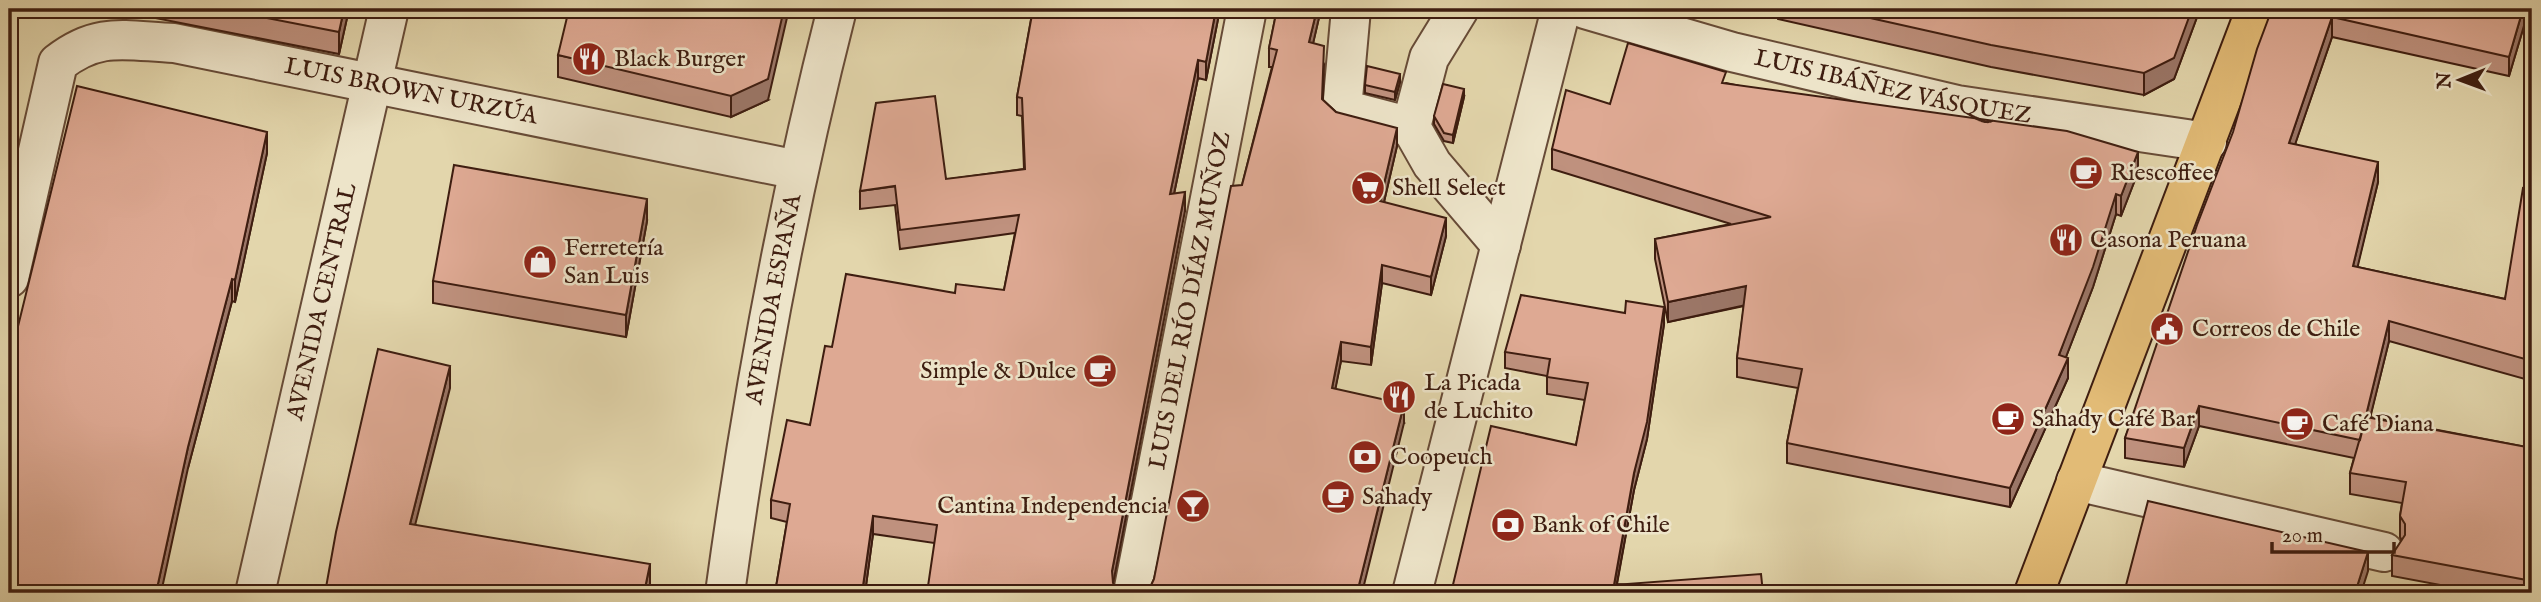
<svg xmlns="http://www.w3.org/2000/svg" width="2541" height="602" font-family="'IM FELL English',serif">
	<style>
		.lines { fill: none; stroke-linecap: round; stroke-linejoin: round }
		.minor-casing { stroke: #674b37; stroke-width: 42 }
		.major-casing { stroke: #3e1d10; stroke-width: 42 }
		.minor { stroke: #ede4c9; stroke-width: 38 }
		.major { stroke: #e2bb76; stroke-width: 38 }
		.wall { fill: #bf917e; stroke: #3e1d10; stroke-width: 2 }
		.shaded-wall { fill: #9b7667; stroke: #3e1d10; stroke-width: 2 }
		.building { fill: #dea993; stroke: #3e1d10; stroke-width: 2 }
		.labels { text-anchor: middle; dominant-baseline: central; stroke-width: 5; stroke-linejoin: round; paint-order: stroke }
		.poi-label { font-size: 24px; fill: #3e1d10; stroke: #ede4c9; text-anchor: start }
		.street-label { font-size: 24px; fill: #3e1d10; stroke: #ede4c9 }
	</style>
	<rect width="100%" height="100%" fill="#e3d6ac"/>
	<filter id="stains"><feTurbulence type="fractalNoise" baseFrequency=".00286" numOctaves="4"/><feColorMatrix values="0 0 0 0 .2 0 0 0 0 .09 0 0 0 0 .02 0 0 0 .5 -.17"/></filter>
	<radialGradient id="worn" r=".72"><stop offset=".6" stop-color="#630" stop-opacity="0"/><stop offset="1" stop-color="#630" stop-opacity=".3"/></radialGradient>
	<g class="lines">
		<g class="minor-casing">
			<g id="minor">
				<path d="M1351 9 1342 109 1411 127"/>
				<path d="M1459 9 1429 58 1411 127 1432 164 1501 245"/>
				<path id="s1" d="M1585 9 1732 52 1957 105 2207 142"/>
				<path id="s2" d="M9 278 58 63C99 31 126 41 174 43L798 170"/>
				<path d="M2076 481 2384 552"/>
				<path id="s3" d="M255 593 389 9"/>
				<path id="s4" d="M725 593C752 396 788 201 837 9"/>
				<path id="s5" d="M1133 593 1247 9"/>
				<path d="M1412 593 1561 9"/>
			</g>
		</g>
		<g class="major-casing">
			<path id="major" d="M2034 593 2256 9"/>
		</g>
		<use href="#minor" class="minor"/>
		<use href="#major" class="major"/>
	</g>
	<path class="wall" d="M150 9H349L339 54 150 17Z
		M1008 9H1220L1206 80 1198 78 1174 194 1185 211 934 543 873 534 865 593H775L787 522 771 518V500L810 425 832 347 955 293 1004 290 1015 233 900 249 895 205 860 209V191L1024 169 1022 116 1017 115V97L1032 14Z
		M1277 9H1321L1313 43 1324 64 1323 100 1336 112 1397 146 1384 202 1446 236 1431 295 1382 283 1371 365 1341 361 1335 389 1404 423 1149 590 1154 579 1242 185 1272 67H1269V48Z
		M1762 9H2200L2174 79 2144 95 1991 67 1778 19V13Z
		M2529 9 2509 76 2332 37 2295 144 2378 182 2357 267 2505 299 2532 190V381L2389 341 2370 417 2532 448V593H2483L2392 576V555L2402 541 2400 537V516L2402 503 2350 494V473L2354 458 2199 426 2184 467 2125 458V438L2300 10Z
		M558 55 768 100 731 117 558 77Z
		M1400 82 1395 100 1365 93V85Z
		M1726 83 2138 172 2121 216 2116 214 2093 287 2066 357 2068 378 2010 507 1787 463V443L1798 388 1737 377V358L1744 306 1668 322 1655 259V239L1731 224 1552 169V149Z
		M1464 97 1453 143 1444 141 1434 124V116Z
		M267 153 235 302 232 301 188 468 9 593Z
		M647 221 626 337 433 303V281Z
		M1664 324 1647 439 1634 490 1617 584 1763 593H1451L1576 445 1585 400 1547 394V376L1505 368V352Z"/>
	<path class="shaded-wall" d="M344 9H349L339 54V32Z
		M784 9H789L768 100 731 117V96Z
		M1216 9H1220L1206 80V62Z
		M1317 9H1321L1309 61V42Z
		M2192 9H2200L2174 79 2144 95V73Z
		M2523 9H2529L2509 76V57Z
		M2332 17V37L2289 162V143Z
		M1198 60V78L1170 213V194Z
		M1400 74V82L1395 100V92Z
		M1464 89V97L1453 143V135Z
		M1397 128V146L1380 219V201Z
		M267 132V153L235 302V280Z
		M2138 152V172L2121 216V196Z
		M2378 162V182L2353 286V266Z
		M1185 192V211L1112 589V571Z
		M2116 194V214L2093 287 2059 375V355Z
		M647 199V221L626 337V315Z
		M1446 218V236L1431 295V277Z
		M1382 265V283L1371 365V347Z
		M232 279V301L188 468 161 593H156L188 447Z
		M1746 286V305L1668 322V302Z
		M1664 307V324L1647 439 1634 490 1615 593 1614 585Z
		M2389 321V341L2360 459V440Z
		M1341 342V361L1332 406V388Z
		M2068 358V378L2010 507V488Z
		M450 366V388L410 545V524Z
		M1404 404V423L1362 593H1357Z
		M2199 406V426L2184 467V448Z
		M873 516V534L865 593H862Z
		M2368 552V571L2361 593H2355Z
		M650 564V585L648 593H644Z"/>
	<path class="building" d="M221 9H344L339 32Z
		M569 9H784L768 79 731 96 558 55Z
		M1033 9H1216L1206 62 1198 60 1170 194 1185 192 1112 571 1113 583 1119 592 1123 593H927L937 525 873 516 862 593H775L790 504 771 500 787 420 810 425 825 346 832 347 846 274 955 293 956 284 1004 290 1019 215 900 230 895 186 860 191 876 103 935 96 946 179 1025 169 1022 98 1017 97Z
		M1277 9H1317L1309 42 1324 46 1322 99 1336 112 1397 128 1380 201 1446 218 1431 277 1382 265 1371 347 1341 342 1332 388 1404 404 1357 593H1143L1149 590 1154 579 1231 186 1242 185 1277 50 1269 48Z
		M1830 9H2192L2174 58 2144 73 1991 45Z
		M2272 9H2297L2300 10V9H2523L2509 57 2332 17 2289 143 2378 162 2353 266 2505 299 2523 188 2532 190V361L2389 321 2360 440 2199 406 2184 448 2125 438 2197 225 2233 132 2257 49Z
		M1628 43 1726 72 1722 83 2067 131 2138 152 2121 196 2116 194 2093 267 2059 355 2068 358 2010 488 1787 443 1802 369 1737 358 1746 286 1668 302 1655 239 1771 217 1552 149 1566 90 1610 104Z
		M1367 66 1400 74 1395 92 1365 85Z
		M1443 84 1464 89 1453 135 1444 133 1434 116Z
		M77 86 267 132 235 280 232 279 188 447 156 593H9V363Z
		M454 165 647 199 626 315 433 281Z
		M1521 295 1625 313 1626 301 1664 307 1647 422 1634 473 1614 585 1761 574 1763 593H1451L1491 426 1576 445 1588 383 1547 377 1550 359 1505 352Z
		M378 349 450 366 410 524 650 564 644 593H325L336 532Z
		M2366 417 2532 448V581L2392 555 2405 535V524L2400 516 2406 482 2350 473Z
		M2148 501 2368 552 2355 593H2124Z"/>
	<defs>
		<g id="restaurant-disc" transform="scale(1.75)"><circle r="9.5" fill="#8f2418" stroke="#ede4c9"/><path d="M-5-6h1v4h1v-4h1v4h1v-4h1v5L-1.5 .5V6h-2V.5L-5-1ZM5-6V6H3V1.5H1.5Q1.5-4 5-6Z" fill="#fff"/></g>
		<g id="cafe-disc" transform="scale(1.75)"><circle r="9.5" fill="#8f2418" stroke="#ede4c9"/><path d="M-5.5-4.5H6V0H3Q3 3.5 0 3.5H-2.5Q-5.5 3.5-5.5 0ZM3-3.2v2h1.7v-2ZM-6 4.5H4V6H-6Z" fill="#fff"/></g>
		<g id="supermarket-disc" transform="scale(1.75)"><circle r="9.5" fill="#8f2418" stroke="#ede4c9"/><path d="M-6-5.5h2.5l.6 2H6L4.5 2H-2.5L-4.4-4H-6ZM-1.5 3.2a1.3 1.3 0 1 0 .1 0ZM3 3.2a1.3 1.3 0 1 0 .1 0Z" fill="#fff"/></g>
		<g id="shop-disc" transform="scale(1.75)"><circle r="9.5" fill="#8f2418" stroke="#ede4c9"/><path d="M-5-2.5h2.3a2.7 3.5 0 0 1 5.4 0H5L5.5 6h-11ZM-1.5-2.5h3a1.5 2.3 0 0 0-3 0Z" fill="#fff"/></g>
		<g id="civic-disc" transform="scale(1.75)"><circle r="9.5" fill="#8f2418" stroke="#ede4c9"/><path d="M-.6-6.5H3V-4.5H.6V-3L4-1V1h2V6H-6V1h2V-1L-.6-3ZM-1.2 2.5V6h2.4V2.5Z" fill="#fff"/></g>
		<g id="bank-disc" transform="scale(1.75)"><circle r="9.5" fill="#8f2418" stroke="#ede4c9"/><path d="M-6-4H6V4H-6ZM0-2.3a2.3 2.3 0 1 0 0 4.6a2.3 2.3 0 1 0 0-4.6Z" fill="#fff"/></g>
		<g id="bar-disc" transform="scale(1.75)"><circle r="9.5" fill="#8f2418" stroke="#ede4c9"/><path d="M-6-5H6L.8 .8V4.5H3.5V6h-7V4.5H-.8V.8Z" fill="#fff"/></g>
	</defs>
	<g fill-rule="evenodd">
		<use href="#restaurant-disc" x="589" y="59"/>
		<use href="#cafe-disc" x="2086" y="173"/>
		<use href="#supermarket-disc" x="1368" y="188"/>
		<use href="#restaurant-disc" x="2066" y="240"/>
		<use href="#shop-disc" x="540" y="262"/>
		<use href="#civic-disc" x="2167" y="329"/>
		<use href="#cafe-disc" x="1100" y="371"/>
		<use href="#restaurant-disc" x="1399" y="397"/>
		<use href="#cafe-disc" x="2008" y="419"/>
		<use href="#cafe-disc" x="2297" y="424"/>
		<use href="#bank-disc" x="1365" y="457"/>
		<use href="#cafe-disc" x="1338" y="497"/>
		<use href="#bar-disc" x="1193" y="506"/>
		<use href="#bank-disc" x="1508" y="525"/>
	</g>
	<g class="labels">
		<g class="poi-label">
			<text x="614" y="59">Black Burger</text>
			<text x="2110" y="173">Riescoffee</text>
			<text x="1392" y="188">Shell Select</text>
			<text x="2090" y="240">Casona Peruana</text>
			<text x="564" y="248">Ferretería<tspan x="564" dy="28">San Luis</tspan></text>
			<text x="2192" y="329">Correos de Chile</text>
			<text x="1076" y="371" text-anchor="end">Simple &amp; Dulce</text>
			<text x="1424" y="383">La Picada<tspan x="1424" dy="28">de Luchito</tspan></text>
			<text x="2032" y="419">Sahady Café Bar</text>
			<text x="2322" y="424">Café Diana</text>
			<text x="1390" y="457">Coopeuch</text>
			<text x="1362" y="497">Sahady</text>
			<text x="1168" y="506" text-anchor="end">Cantina Independencia</text>
			<text x="1532" y="525">Bank of Chile</text>
		</g>
		<g class="street-label">
			<text stroke="none"><textPath href="#s1" startOffset="318">LUIS IBÁÑEZ VÁSQUEZ</textPath></text>
			<text stroke="none"><textPath href="#s2" startOffset="584">LUIS BROWN URZÚA</textPath></text>
			<text stroke="none"><textPath href="#s4" startOffset="298">AVENIDA ESPAÑA</textPath></text>
			<text stroke="none"><textPath href="#s3" startOffset="299">AVENIDA CENTRAL</textPath></text>
			<text stroke="none"><textPath href="#s5" startOffset="298">LUIS DEL RÍO DÍAZ MUÑOZ</textPath></text>
		</g>
	</g>
	<rect width="2541" height="602" fill="none" stroke="#e3d6ac" stroke-width="35"/>
	<rect x="10" y="10" width="2520" height="581" fill="none" stroke="#3e1d10" stroke-width="3.5"/>
	<rect x="18" y="18" width="2506" height="567" fill="none" stroke="#3e1d10" stroke-width="2"/>
	<g transform="translate(2460 80) rotate(269)" stroke="#ede4c9" stroke-width="5" paint-order="stroke">
	<path d="M0-5L12 26L0 18L-12 26Z" fill="#3e1d10"/>
	<text y="-10" font-size="19" font-weight="bold" text-anchor="middle" fill="#3e1d10">N</text>
	</g>
	<path d="M2272 542v10h122v-10" fill="none" stroke="#3e1d10" stroke-width="3.5"/>
	<text x="2282" y="542" font-size="21" fill="#3e1d10" stroke="#ede4c9" stroke-width="5" paint-order="stroke">20 m</text>
	<rect width="100%" height="100%" filter="url(#stains)"/>
	<rect width="100%" height="100%" fill="url(#worn)"/>
</svg>
